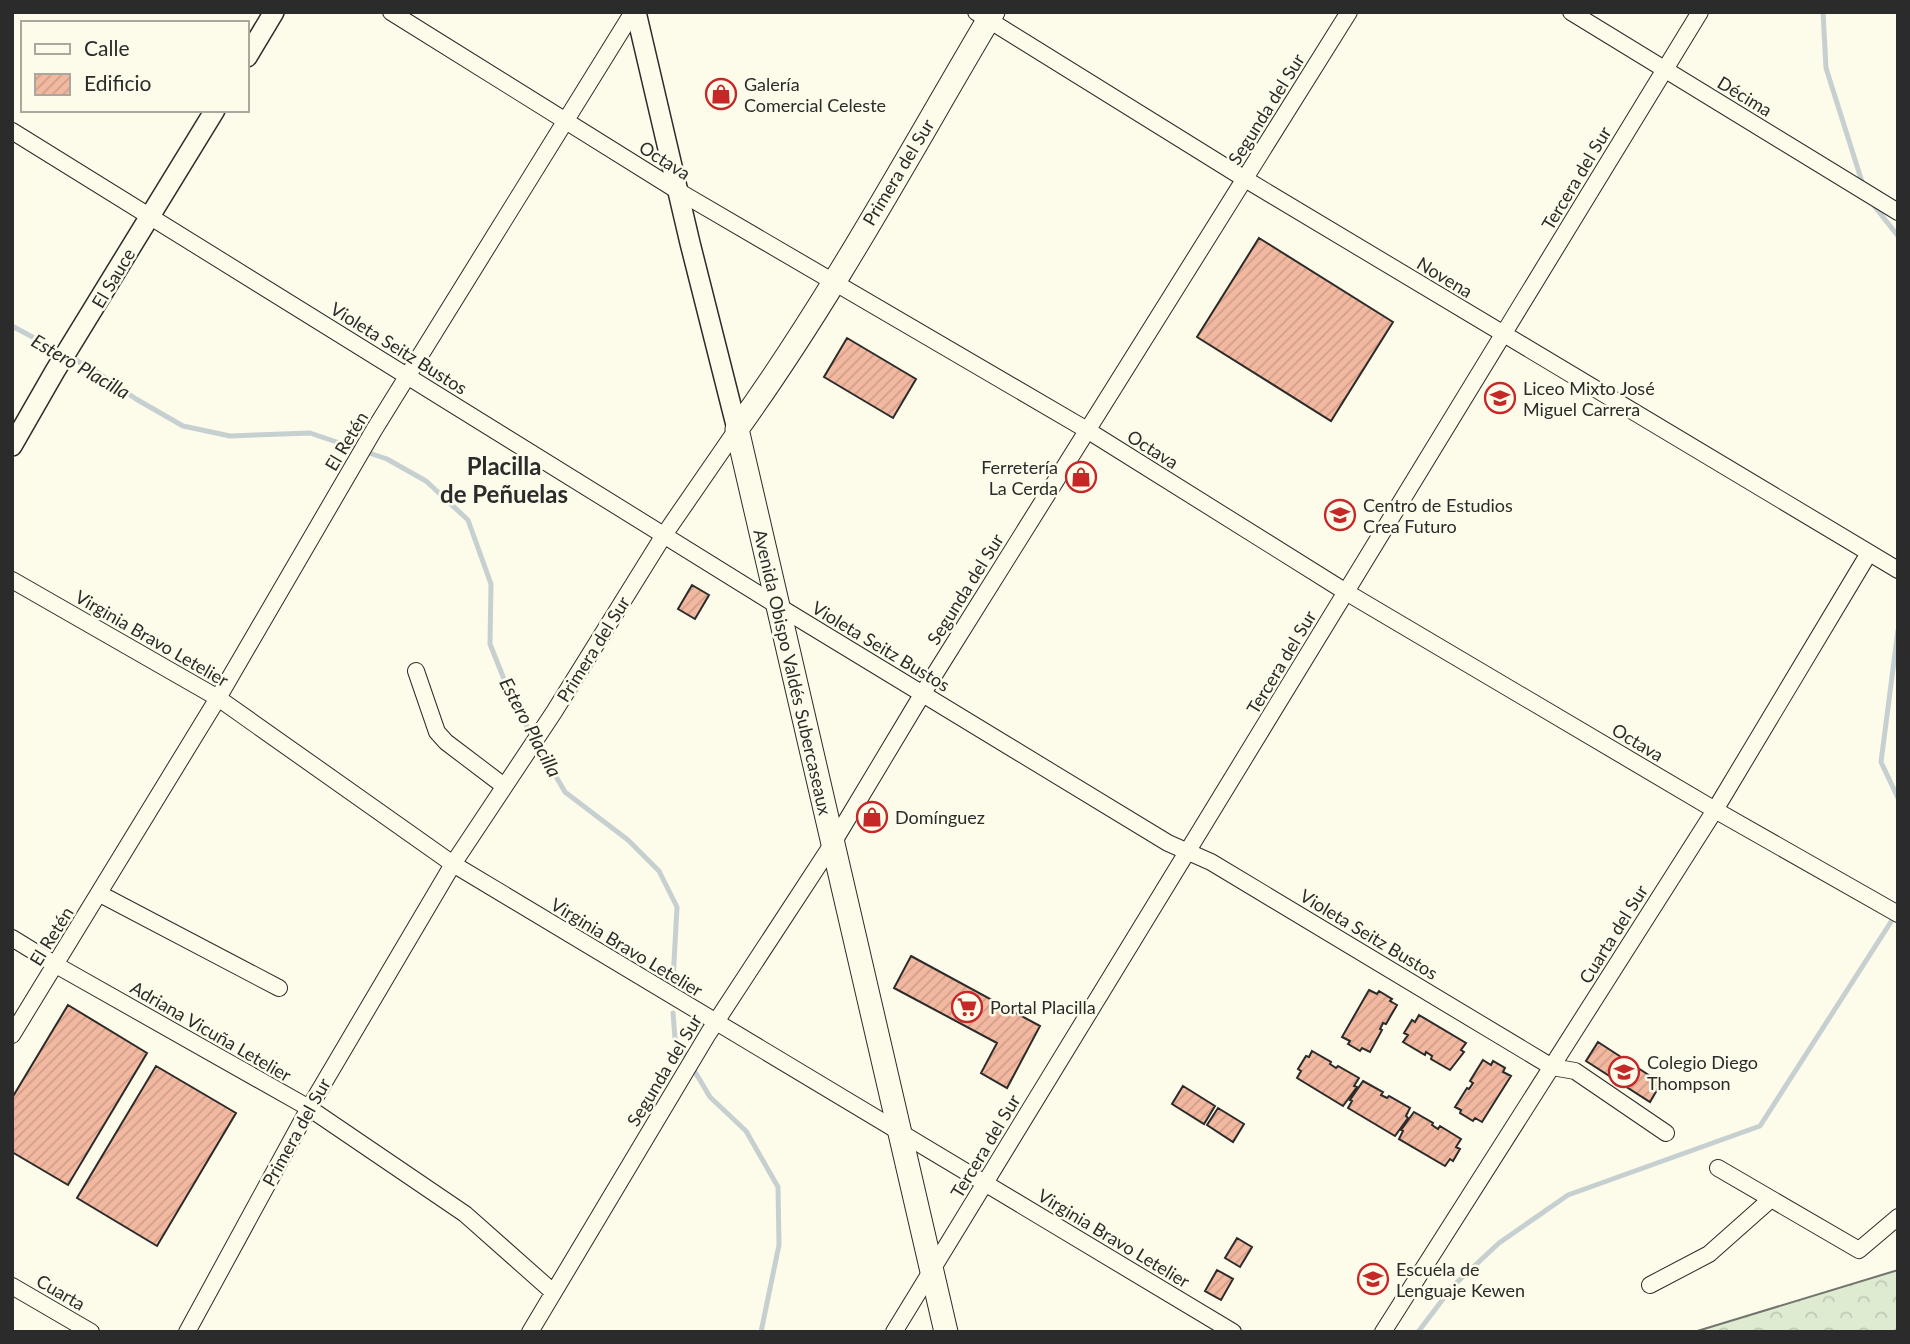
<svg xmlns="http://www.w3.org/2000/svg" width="1910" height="1344" font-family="Lato,sans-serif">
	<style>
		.forest { fill: url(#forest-crowns); stroke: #74746e; stroke-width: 2 }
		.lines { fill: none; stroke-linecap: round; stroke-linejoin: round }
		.stream { stroke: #c7d0d0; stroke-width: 5 }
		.building { fill: url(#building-hatch); stroke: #2b2b2b; stroke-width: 2 }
		.minor-casing { stroke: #2b2b2b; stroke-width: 18 }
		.tertiary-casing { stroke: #2b2b2b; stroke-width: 22 }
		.secondary-casing { stroke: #2b2b2b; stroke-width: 25 }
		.minor { stroke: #fdfbea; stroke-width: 16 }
		.tertiary { stroke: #fdfbea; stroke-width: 19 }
		.secondary { stroke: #fdfbea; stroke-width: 23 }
		.labels { text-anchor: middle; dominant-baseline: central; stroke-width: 5; stroke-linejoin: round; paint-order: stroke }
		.poi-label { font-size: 18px; fill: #2b2b2b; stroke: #fdfbea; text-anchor: start }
		.street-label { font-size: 18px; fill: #2b2b2b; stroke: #fdfbea }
		.water-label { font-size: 19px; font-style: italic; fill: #2b2b2b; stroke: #fdfbea }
		.district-label { font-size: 24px; font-weight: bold; fill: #2b2b2b; stroke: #fdfbea }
	</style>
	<defs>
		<pattern id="forest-crowns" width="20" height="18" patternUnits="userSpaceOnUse" patternTransform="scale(1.75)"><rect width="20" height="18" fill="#deebd1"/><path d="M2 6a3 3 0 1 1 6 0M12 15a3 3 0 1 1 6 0" fill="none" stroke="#bfcab4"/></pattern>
		<pattern id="building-hatch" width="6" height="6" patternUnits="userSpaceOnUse" patternTransform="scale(1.75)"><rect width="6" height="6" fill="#f2b8a0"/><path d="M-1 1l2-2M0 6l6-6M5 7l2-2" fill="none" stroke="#d09e8a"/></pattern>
	</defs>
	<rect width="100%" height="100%" fill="#fdfbea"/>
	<path class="forest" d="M1898 1270V1332H1694Z"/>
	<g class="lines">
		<path class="stream" d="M1823 12 1826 68 1863 185
			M1872 203 1898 236
			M12 326 94 370 136 399 183 426 230 436 310 433 387 459 426 481 468 520 491 584 490 644 514 704 565 792 628 840 659 871 677 907 673 981
			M1898 630 1881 762 1898 798
			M673 1013 675 1038 710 1097 746 1131 778 1187 779 1245 761 1332
			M1418 1332 1453 1286 1499 1243 1568 1195 1760 1126 1896 914"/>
	</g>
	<path class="building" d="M1259 238 1393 322 1331 421 1197 337Z
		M847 338 916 379 893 418 824 377Z
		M692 585 709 595 695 619 678 609Z
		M911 956 1040 1026 1007 1088 981 1073 997 1043 894 988Z
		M1369 990 1377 994 1379 991 1392 999 1390 1001 1397 1005 1386 1024 1383 1023 1380 1029 1382 1030 1370 1052 1362 1048 1360 1051 1348 1044 1350 1041 1342 1037Z
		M68 1005 147 1053 68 1185 12 1152V1098Z
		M1419 1015 1466 1043 1461 1050 1464 1052 1450 1070 1431 1059 1432 1056 1426 1052 1425 1055 1403 1042 1408 1035 1404 1033 1412 1020 1415 1022Z
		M1598 1042 1661 1083 1650 1102 1586 1061Z
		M1312 1051 1331 1062 1330 1064 1336 1068 1338 1066 1359 1078 1354 1086 1357 1087 1343 1106 1297 1078 1301 1071 1298 1069 1306 1056 1309 1057Z
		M1483 1060 1491 1065 1493 1061 1505 1068 1503 1072 1511 1076 1482 1122 1475 1118 1473 1121 1460 1113 1461 1110 1455 1107 1467 1088 1469 1089 1473 1083 1470 1081Z
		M156 1066 236 1113 157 1246 77 1198Z
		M1363 1081 1383 1092 1381 1095 1387 1098 1389 1096 1410 1108 1406 1116 1408 1118 1395 1136 1348 1108 1352 1101 1350 1100Z
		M1183 1086 1215 1106 1204 1124 1172 1104Z
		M1218 1108 1244 1124 1233 1142 1207 1125Z
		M1414 1112 1433 1123 1432 1125 1438 1129 1440 1126 1461 1139 1456 1147 1460 1149 1453 1161 1450 1159 1445 1166 1399 1139 1403 1131 1401 1130Z
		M1237 1238 1252 1247 1240 1267 1225 1258Z
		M1217 1270 1233 1279 1221 1300 1205 1291Z"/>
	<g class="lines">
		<g class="minor-casing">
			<path id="minor" d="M391 12 678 191 1087 430 1346 592 1715 810 1898 914
				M976 12 1245 179 1898 570
				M1571 12 1898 212
				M12 131 778 606 1168 843 1211 862 1552 1067 1575 1071 1666 1133
				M12 580 218 698 453 864 1233 1332
				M416 671 437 732 446 742 504 786
				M100 894 279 988
				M12 938 56 965 309 1108 465 1214 553 1292
				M12 1035 218 698 374 430 633 12
				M1718 1168 1859 1250 1898 1217
				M1650 1285 1709 1254 1771 1199
				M12 1286 91 1332
				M187 1332 309 1108 453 864 554 712 664 535 737 429
				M530 1332 708 1034 833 843 923 693 1349 12
				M894 1332 1700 12
				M1383 1332 1715 810 1869 553"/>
		</g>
		<g class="tertiary-casing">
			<path id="tertiary" d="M636 12 690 243 737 429
				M247 57 274 12
				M12 446 55 371 215 110"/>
		</g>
		<g class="secondary-casing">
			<path id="secondary" d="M946 1332 737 429C832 297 910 152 993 12"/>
		</g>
		<use href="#minor" class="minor"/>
		<use href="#tertiary" class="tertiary"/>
		<use href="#secondary" class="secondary"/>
	</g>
	<defs>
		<g id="shop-ring" transform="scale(1.575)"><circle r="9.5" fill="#fdfbea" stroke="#c62828" stroke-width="1.5"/><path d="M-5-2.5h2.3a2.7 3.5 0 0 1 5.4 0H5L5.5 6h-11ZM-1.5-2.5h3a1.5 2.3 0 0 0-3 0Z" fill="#c62828"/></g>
		<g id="school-ring" transform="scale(1.575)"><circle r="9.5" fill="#fdfbea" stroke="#c62828" stroke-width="1.5"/><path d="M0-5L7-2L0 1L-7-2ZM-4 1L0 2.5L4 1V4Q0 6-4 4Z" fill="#c62828"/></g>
		<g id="supermarket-ring" transform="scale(1.575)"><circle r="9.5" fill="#fdfbea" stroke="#c62828" stroke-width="1.5"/><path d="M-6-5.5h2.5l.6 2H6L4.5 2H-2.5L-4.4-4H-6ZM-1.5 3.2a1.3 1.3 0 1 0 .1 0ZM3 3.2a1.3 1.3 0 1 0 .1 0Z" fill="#c62828"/></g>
	</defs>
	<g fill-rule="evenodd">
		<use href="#shop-ring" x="721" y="94"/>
		<use href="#school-ring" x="1500" y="398"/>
		<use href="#shop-ring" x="1081" y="477"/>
		<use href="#school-ring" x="1340" y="515"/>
		<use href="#shop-ring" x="872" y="817"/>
		<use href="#supermarket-ring" x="967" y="1007"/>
		<use href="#school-ring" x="1624" y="1072"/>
		<use href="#school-ring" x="1373" y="1279"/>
	</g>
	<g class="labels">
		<g class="poi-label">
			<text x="744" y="84">Galería<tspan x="744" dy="21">Comercial Celeste</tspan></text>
			<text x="1523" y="388">Liceo Mixto José<tspan x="1523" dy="21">Miguel Carrera</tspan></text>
			<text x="1058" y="467" text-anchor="end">Ferretería<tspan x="1058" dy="21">La Cerda</tspan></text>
			<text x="1363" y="505">Centro de Estudios<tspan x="1363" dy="21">Crea Futuro</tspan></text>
			<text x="895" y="817">Domínguez</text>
			<text x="990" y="1007">Portal Placilla</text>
			<text x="1647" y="1062">Colegio Diego<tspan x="1647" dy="21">Thompson</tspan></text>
			<text x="1396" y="1269">Escuela de<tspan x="1396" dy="21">Lenguaje Kewen</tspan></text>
		</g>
		<g class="street-label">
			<text transform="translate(1745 96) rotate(31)">Décima</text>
			<text transform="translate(1266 109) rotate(-58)">Segunda del Sur</text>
			<text transform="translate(665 160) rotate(32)">Octava</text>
			<text transform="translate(898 172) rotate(-59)">Primera del Sur</text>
			<text transform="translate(1576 178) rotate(-59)">Tercera del Sur</text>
			<text transform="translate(1445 277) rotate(31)">Novena</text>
			<text transform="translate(113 278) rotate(-59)">El Sauce</text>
			<text transform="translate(399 348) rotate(32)">Violeta Seitz Bustos</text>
			<text transform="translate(346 441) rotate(-59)">El Retén</text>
			<text transform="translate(1153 449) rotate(32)">Octava</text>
			<text transform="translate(965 589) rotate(-58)">Segunda del Sur</text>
			<text transform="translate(152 638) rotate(30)">Virginia Bravo Letelier</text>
			<text transform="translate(881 646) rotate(31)">Violeta Seitz Bustos</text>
			<text transform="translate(593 649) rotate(-58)">Primera del Sur</text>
			<text transform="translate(1281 662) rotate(-59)">Tercera del Sur</text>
			<text transform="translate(793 672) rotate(77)">Avenida Obispo Valdés Subercaseaux</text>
			<text transform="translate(1638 742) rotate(31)">Octava</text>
			<text transform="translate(1369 934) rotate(31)">Violeta Seitz Bustos</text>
			<text transform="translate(1613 934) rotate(-58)">Cuarta del Sur</text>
			<text transform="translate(51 936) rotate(-58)">El Retén</text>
			<text transform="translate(627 947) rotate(31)">Virginia Bravo Letelier</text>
			<text transform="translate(211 1031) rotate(30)">Adriana Vicuña Letelier</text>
			<text transform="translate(664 1070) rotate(-59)">Segunda del Sur</text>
			<text transform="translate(296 1132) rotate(-61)">Primera del Sur</text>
			<text transform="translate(985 1146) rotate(-59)">Tercera del Sur</text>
			<text transform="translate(1114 1238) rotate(31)">Virginia Bravo Letelier</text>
			<text transform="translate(61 1292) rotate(30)">Cuarta</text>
		</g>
		<g class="water-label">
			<text transform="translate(81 366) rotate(30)">Estero Placilla</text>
			<text transform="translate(531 727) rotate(62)">Estero Placilla</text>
		</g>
		<g class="district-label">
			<text x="504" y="465">Placilla<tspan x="504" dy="28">de Peñuelas</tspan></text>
		</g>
	</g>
	<rect width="1910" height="1344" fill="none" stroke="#2b2b2b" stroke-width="28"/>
	<rect x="21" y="21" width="228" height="91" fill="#fdfbea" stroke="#a9a89e" stroke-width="2"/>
	<rect x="35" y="44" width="35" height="10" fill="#fdfbea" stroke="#a9a89e" stroke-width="2"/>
	<text x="84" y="56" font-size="21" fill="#2b2b2b">Calle</text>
	<rect x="35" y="74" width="35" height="21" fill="url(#building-hatch)" stroke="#a9a89e" stroke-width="2"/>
	<text x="84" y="91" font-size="21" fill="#2b2b2b">Edificio</text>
</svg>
